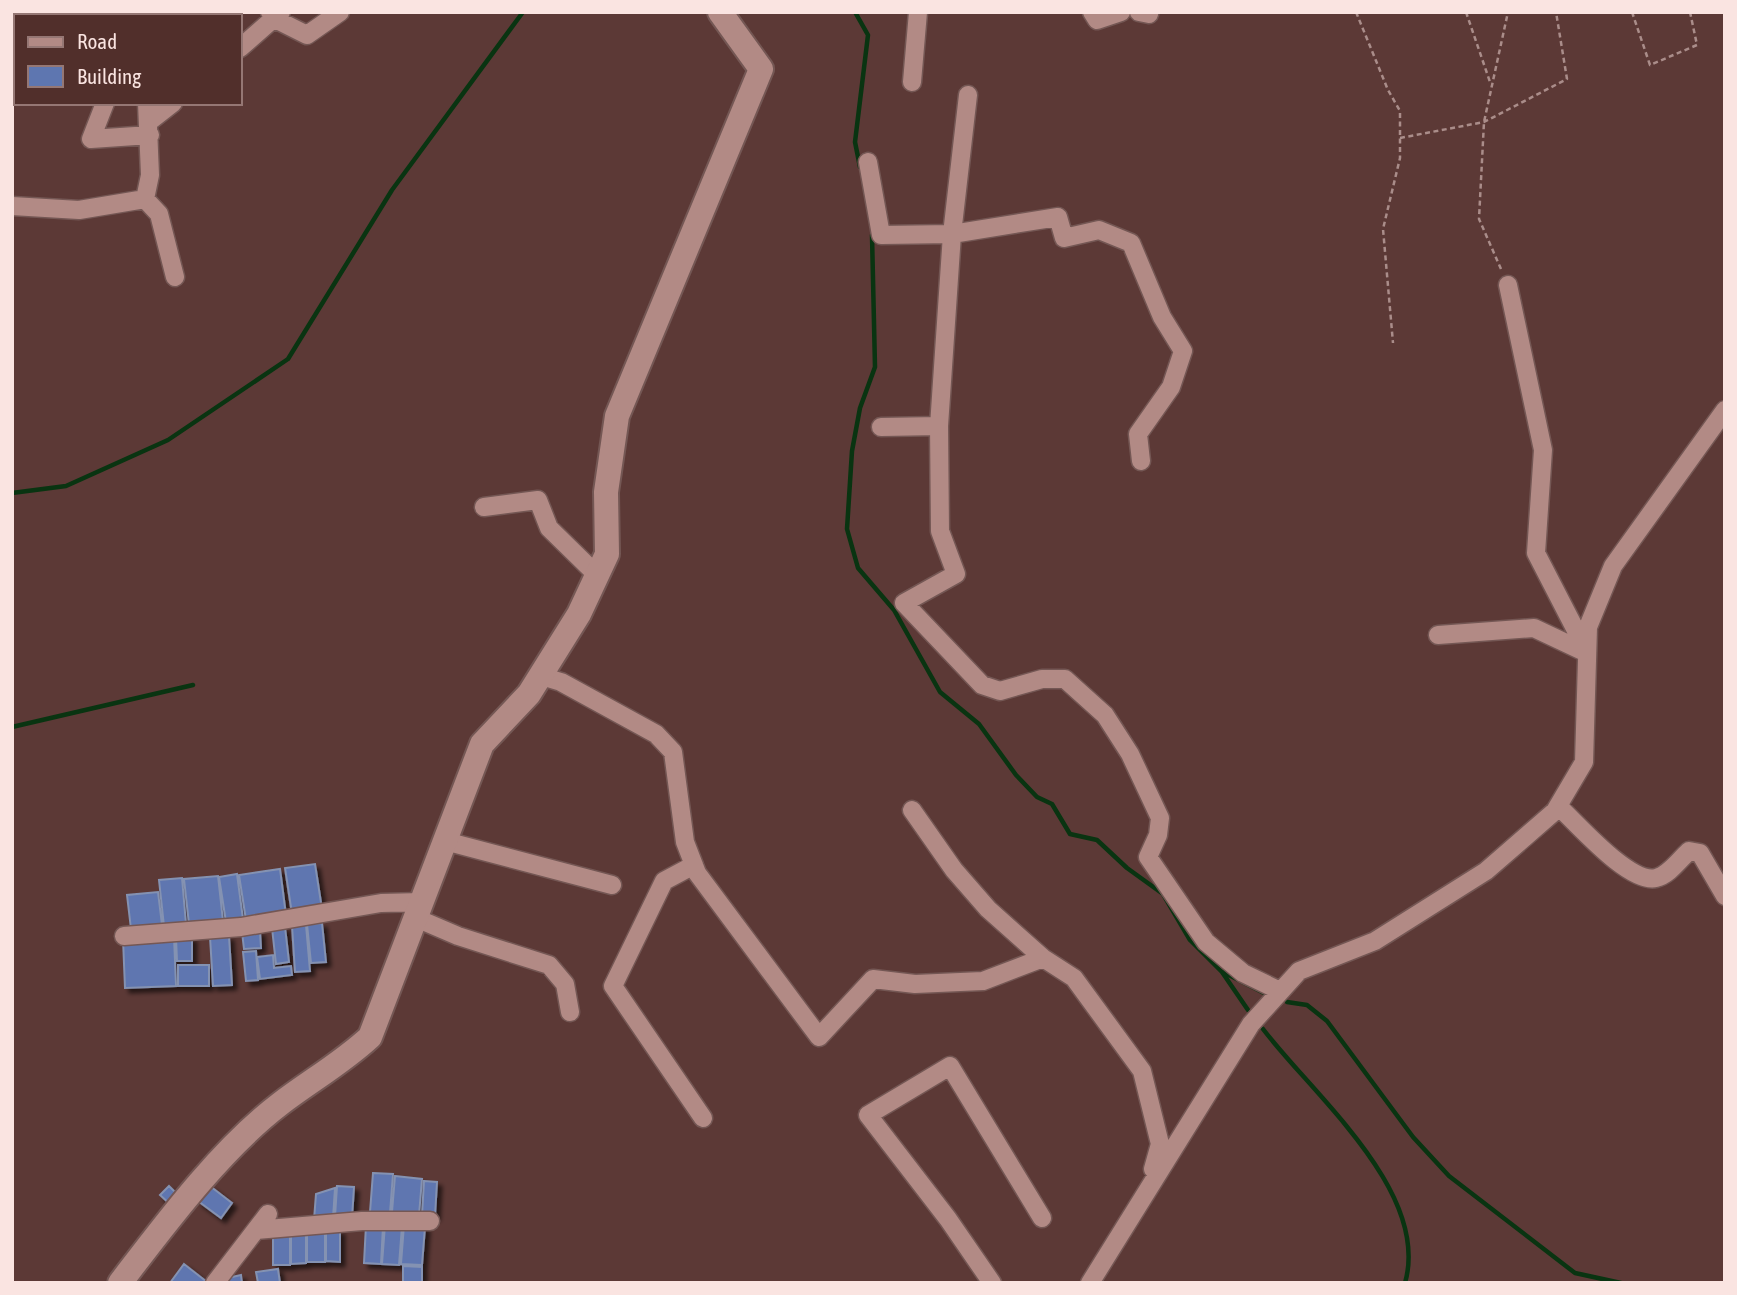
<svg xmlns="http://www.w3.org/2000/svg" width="1737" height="1295" font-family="'Asap Condensed',sans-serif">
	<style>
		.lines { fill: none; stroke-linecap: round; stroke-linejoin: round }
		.stream { stroke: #093411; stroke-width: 4.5 }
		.building { fill: #5e76b0; stroke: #8492b2; stroke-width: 2; filter: url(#shadow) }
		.street-casing { stroke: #745754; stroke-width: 21 }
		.secondary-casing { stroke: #745754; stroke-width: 28 }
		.path { stroke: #aa8d8a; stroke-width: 2.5; stroke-dasharray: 5 3.5; stroke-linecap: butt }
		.street { stroke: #b28a85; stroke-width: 18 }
		.secondary { stroke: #b28a85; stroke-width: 24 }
	</style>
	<defs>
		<filter id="shadow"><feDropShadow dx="4.5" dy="4.5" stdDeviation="2" flood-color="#0009"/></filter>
	</defs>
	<rect width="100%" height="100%" fill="#5c3936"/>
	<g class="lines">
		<path class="stream" d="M855 12 868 35 855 142 860 167
			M872 235 875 367 860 408 852 451 847 529 858 568 894 610 940 692 979 724 1016 775 1037 797 1052 804 1070 834 1097 840 1127 868 1163 894 1190 940 1222 972 1248 1010
			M12 493 66 486 168 440 288 359 392 190 523 12
			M12 727 193 685
			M1223 972 1266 994
			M1287 1002 1307 1005 1327 1021 1413 1137 1449 1176 1575 1273 1621 1283
			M1263 1029C1313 1095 1431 1192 1405 1283"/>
	</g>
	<path class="building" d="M315 864 322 909 292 914 285 868Z
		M280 869 286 915 246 920 239 875Z
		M237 874 243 919 226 922 219 877Z
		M218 876 223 921 189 924 184 879Z
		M182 878 186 924 164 926 159 880Z
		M158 892 162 925 131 929 127 895Z
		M322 923 326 962 311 963 307 924Z
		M306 925 310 971 295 972 292 926Z
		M285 927 289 962 276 964 272 928Z
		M260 931 261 948 244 949 242 932Z
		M229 936 232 985 213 986 210 937Z
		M174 937 176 986 125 988 123 939Z
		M176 937H192V961H177Z
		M256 951 258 980 246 981 243 952Z
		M273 955 274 968 291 966 292 975 260 979 257 957Z
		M178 965H209V986H178Z
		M373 1173 393 1174 390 1213 370 1212Z
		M395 1176 422 1179 419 1215 392 1212Z
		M424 1181 437 1182 435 1216 422 1215Z
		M169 1186 180 1197 172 1206 160 1195Z
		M210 1186 232 1203 221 1218 198 1201Z
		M337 1186 354 1187 352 1218 335 1217Z
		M335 1188 333 1218 314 1220 316 1194Z
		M366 1225 383 1226 381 1264 364 1263Z
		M385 1225 402 1226 399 1265 382 1264Z
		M404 1225 425 1227 422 1265 401 1264Z
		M325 1230V1262H307V1231Z
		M326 1230H340V1262L326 1261Z
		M291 1233H306V1263L291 1264Z
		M273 1234H290V1265H273Z
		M184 1264 207 1282V1283H170Z
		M403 1266 422 1267V1283H403Z
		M278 1269 280 1283H258L256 1272Z
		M241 1275 242 1283H224L223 1279Z"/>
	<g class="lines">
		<g class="street-casing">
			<path id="street" d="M120 12 122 16
				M270 12 275 19 307 35 340 12
				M1092 12 1097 20 1121 12
				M1139 12 1149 14
				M153 16V12
				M240 48 281 12
				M912 82 918 12
				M105 103 91 139 150 135
				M147 103 150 175 145 199 159 214 175 277
				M150 121 173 103
				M868 162 881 235 952 234 1058 217 1064 238 1099 230 1131 243 1162 317 1183 351 1171 387 1138 434 1141 461
				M12 206 79 210 145 199
				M1508 285 1543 450 1536 553 1586 650
				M939 426 952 234 968 95
				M881 427 939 426 940 531 956 574 904 603 982 685 1000 691 1042 679H1065L1105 715 1130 754 1160 818 1158 835 1148 857 1206 942 1243 973 1280 991
				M484 507 538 500 549 528 597 575
				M1438 635 1534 628 1587 653
				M541 676 561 682 656 734 673 752 685 842 697 873 819 1037 873 979 915 984 983 981 1043 958 1074 978 1142 1071 1160 1144 1153 1169
				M1558 806C1578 824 1629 884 1656 878 1669 875 1679 860 1689 851L1700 853 1725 896
				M912 810 954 870 988 909 1043 958
				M445 841 612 885
				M694 865 664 881 613 986 703 1118
				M416 918 458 936 549 965 565 984 570 1012
				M124 936 241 927 381 903 422 902
				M256 1230 362 1221H430
				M215 1283 268 1214
				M992 1283 948 1219 868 1115 950 1066 1042 1218
				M1090 1283 1251 1024 1299 971 1375 941 1486 871 1555 811 1584 762 1588 627 1613 566 1725 410"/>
		</g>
		<g class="secondary-casing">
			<path id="secondary" d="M120 1283C166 1223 220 1150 280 1104 310 1081 342 1063 370 1037L482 744 529 694 579 614 607 554 606 492 617 416 761 69 720 12"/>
		</g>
		<path class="path" d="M1356 12 1388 90 1400 111V158L1383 229 1393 343
			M1466 12 1490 82
			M1632 12 1650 65 1697 45 1690 12
			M1400 138 1484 122 1567 79 1556 12
			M1501 269 1479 219 1484 122 1508 12"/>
		<use href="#street" class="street"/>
		<use href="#secondary" class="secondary"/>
	</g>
	<rect width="1737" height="1295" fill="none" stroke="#fae4e1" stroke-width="28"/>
	<rect x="14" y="14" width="228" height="91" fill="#512f2b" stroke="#957774" stroke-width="2"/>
	<rect x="28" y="37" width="35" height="10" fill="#b28a85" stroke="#957774" stroke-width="2"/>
	<text x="77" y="49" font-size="21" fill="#fae4e1">Road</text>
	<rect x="28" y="66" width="35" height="21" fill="#5e76b0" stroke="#957774" stroke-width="2"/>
	<text x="77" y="84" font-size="21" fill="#fae4e1">Building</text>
</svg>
